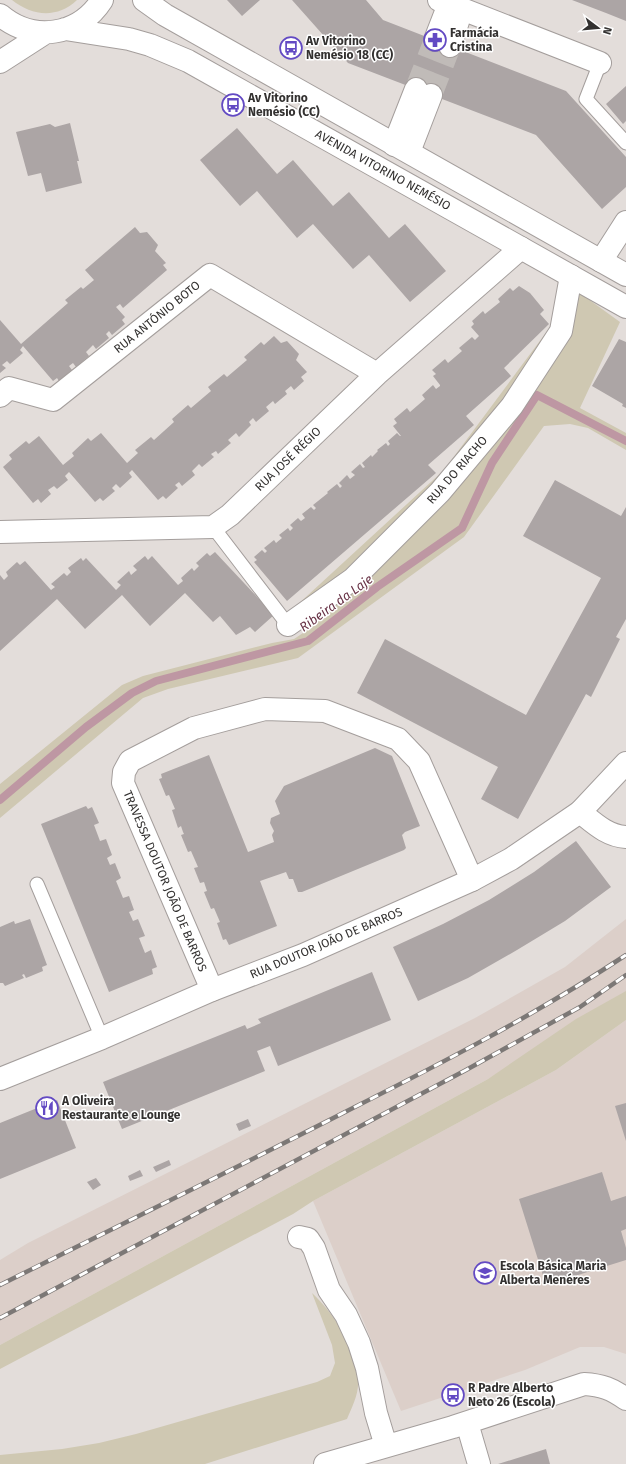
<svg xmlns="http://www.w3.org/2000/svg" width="626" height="1464" font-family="'Fira Sans',sans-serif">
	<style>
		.built { fill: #dccfc9 }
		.green { fill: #cfc8b2 }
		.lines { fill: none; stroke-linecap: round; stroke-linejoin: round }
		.stream { stroke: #be97a3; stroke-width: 8 }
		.building { fill: #aca5a5 }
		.street-tunnel { stroke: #c0bbb8; stroke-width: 22; stroke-dasharray: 22 11; stroke-linecap: butt }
		.lane-casing { stroke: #a49e9c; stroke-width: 15 }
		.street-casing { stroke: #a49e9c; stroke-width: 24 }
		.secondary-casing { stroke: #a49e9c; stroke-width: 24 }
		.lane { stroke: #fff; stroke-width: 13 }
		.street { stroke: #fff; stroke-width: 22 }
		.secondary { stroke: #fff; stroke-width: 22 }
		.rail-casing { stroke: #7c7876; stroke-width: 4.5 }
		.rail { stroke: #fff; stroke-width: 3; stroke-dasharray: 9; stroke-linecap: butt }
		.labels { text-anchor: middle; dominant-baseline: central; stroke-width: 3; stroke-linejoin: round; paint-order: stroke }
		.poi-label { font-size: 12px; font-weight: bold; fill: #333130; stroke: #fff; text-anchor: start }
		.street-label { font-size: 12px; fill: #333130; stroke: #fff }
		.water-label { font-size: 13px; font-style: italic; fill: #683346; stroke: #fff }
	</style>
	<rect width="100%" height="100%" fill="#e3ddda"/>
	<path class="built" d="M626 919V993L488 1079 0 1345V1260L28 1243 475 1018 565 967Z
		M626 1020V1354L604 1347H580L525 1370 401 1411 313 1201 556 1070Z"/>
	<path class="green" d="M12 0H77C57 19 32 16 12 0Z
		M577 291 620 322 580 408 626 433V450L588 428 570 424 544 426 464 537 298 658 168 689 143 698 0 818V784L122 685 143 676 272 643 294 639 312 627 295 607 444 470Z
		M626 991V1020L556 1070 313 1201 293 1214 0 1369V1345L488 1079 576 1019Z
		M312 1293C333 1313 349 1337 355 1366 356 1371 358 1376 358 1381 359 1394 352 1407 347 1419L205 1464H0V1455L62 1449 99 1443 136 1434 317 1382 330 1376 335 1363 332 1345Z"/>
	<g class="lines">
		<path class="stream" d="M0 800 86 727 132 693 156 681 308 641 377 587 462 528 492 463 537 395 626 441"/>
	</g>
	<path class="building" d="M227 0H260L242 16Z
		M292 0H366L383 20 566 91 626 157V187L602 209 536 135 348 63Z
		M572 0H626V21L606 13Z
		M626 86V121L623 124 606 104Z
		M229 99 242 106 238 112 225 105Z
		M70 123 79 161H77L82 183 46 192 41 173 28 176 16 132 50 124 55 127Z
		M237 128 277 174 293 160 333 206 349 192 389 238 405 224 446 271 410 302 369 255 353 269 313 224 297 238 257 191 240 206 200 160Z
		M135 227 140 233 147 232 158 245 155 251 166 263 163 265 167 270 123 308 120 304 116 307 125 317 122 320 125 324 112 335 109 331 106 334 109 338 96 349 93 345 86 352 89 356 76 367 73 363 69 366 72 370 59 381 57 378 53 381 23 346 20 350 23 353 10 364 7 361 2 365 6 368 0 373V320L21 344 68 303 65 300 81 287 83 289 94 280 85 270Z
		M519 286 530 293 544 310 540 314 549 324 504 368 511 376 466 416 474 425 428 465 436 473 287 601 254 562 257 560 254 557 262 550 265 553 267 551 264 548 274 540 276 543 282 538 279 535 288 528 290 531 293 528 290 525 298 518 301 521 305 518 302 514 311 507 314 510 316 508 313 505 328 493 327 492 337 484 340 488 342 486 339 483 347 475 350 479 355 475 351 472 360 464 363 468 365 467 362 463 371 455 372 457 378 451 377 450 386 443 388 446 390 444 388 441 397 433 400 436H401L393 426 397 423 394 419 407 408 410 412 425 399 422 395 433 385 436 389 440 386V385L433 376 436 374 432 370 445 359 448 363 462 351 459 348 472 337 475 340 479 336 471 327 474 324 472 321 483 311 485 314 500 302 498 299 510 288 513 291Z
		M274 336 281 343 287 341 299 354 296 360 307 372 301 377 304 381 294 390 291 386 285 391 287 394 275 404 273 401 266 407 269 411 256 422 253 418 249 422 251 425 239 437 236 433 228 440 231 443 218 454 216 451 211 454 214 457 202 467 199 464 192 471 195 475 182 486 179 482 175 485 178 488 166 499 163 496 158 500 132 470 129 473 132 477 120 488 116 484 112 488 115 491 103 501 100 498 95 502 69 472 65 476 68 480 57 489 54 486 48 490 51 494 41 503 38 499 33 503 3 467 12 459 9 455 26 441 29 444 39 436 63 465 74 456 72 453 88 438 91 441 101 433 127 463 138 453 135 450 151 437 154 440 174 422 172 419 188 405 191 408 211 391 208 387 224 374 227 377 247 360 244 357 261 342 264 345Z
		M619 339 626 342V408L622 406 623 404 592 386Z
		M555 480 621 516 626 507V619L616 637 620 639 591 697 586 694 518 819 481 799 498 767 357 693 385 639 526 715 601 578 523 536Z
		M215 552 274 615 255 632 250 627 236 635 220 616 213 622 185 593 150 626 122 595 85 629 57 599 0 651V575L4 580 8 576 6 572 17 562 20 565 25 561 51 590 55 587 51 584 64 573 67 576 71 572 68 568 81 558 83 561 86 558 116 590 121 585 117 582 129 571 131 575 137 570 133 566 145 556 148 560 152 556 178 585 183 581 181 578 192 568 194 571 199 566 196 563 207 553 210 556Z
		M375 748 392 756 420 826 405 832 402 835 406 848 404 850 302 892H298L293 879H289L286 872 260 881 277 926 229 945 226 939 223 940 217 923 220 922 214 908 211 909 204 892 207 891 204 882 200 883 194 868 198 867 191 851 188 852 181 835 184 834 183 832 181 826 178 828 172 810 175 809 169 795 166 796 159 779 162 778 161 774 209 755 248 852 274 842 272 835 274 831 270 823 271 818 280 814 275 801 284 786Z
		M86 806 88 809 92 807 99 823 94 825 100 841 106 839 112 855 107 858 110 865 115 863 121 878 116 881 123 898 129 896 134 910 129 912 133 921 138 919 145 936 139 938 145 953 151 950 157 967 152 969 153 974 109 992 41 824Z
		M576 841 611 887 565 921 517 950 468 978 418 1001 393 947 443 924 489 900 534 872Z
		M30 919 47 965 42 967 43 971 26 978 24 974 22 975 24 978 5 986 3 983H0V927L14 921 15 924Z
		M372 972 391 1020 278 1066 270 1046 257 1051 265 1071 122 1129 103 1082 245 1025 247 1029 261 1023 258 1019Z
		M57 1100 76 1148 0 1179V1123Z
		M626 1103V1141L615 1106Z
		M248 1119 251 1126 239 1131 236 1124Z
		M169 1160 171 1165 156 1172 153 1167Z
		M140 1170 143 1176 130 1181 128 1176Z
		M602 1172 611 1201 626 1196V1229L621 1231 626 1248V1260L546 1285 519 1199Z
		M96 1178 101 1185 93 1190 87 1182Z
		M546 1449 550 1464H498Z"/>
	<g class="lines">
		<path class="street-tunnel" d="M416 89 435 40
			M431 95 450 46"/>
		<g class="lane-casing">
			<path id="lane" d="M600 63 586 99 626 143
				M213 527 288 625
				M37 884 102 1038"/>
		</g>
		<g class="street-casing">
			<path id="street" d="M439 0 600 63
				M435 40 449 4
				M450 46 462 9
				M394 145 416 89
				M409 152 431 95
				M601 261 626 222
				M0 396 9 388 53 400 210 275 377 374
				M0 532 213 527 230 515 377 374 521 248
				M288 625 353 579 440 492 512 406 561 331 571 276
				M580 812C594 823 607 836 626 837
				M212 990 123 783 124 772 130 761 194 728 265 709 325 711 398 739 419 761 472 880
				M299 1237 308 1239 314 1248 329 1290 346 1315 359 1343 367 1368 376 1413 386 1446
				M467 1423 479 1464
				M325 1464 453 1427 584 1384C602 1385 612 1389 626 1399"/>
		</g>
		<g class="secondary-casing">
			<path id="secondary" d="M144 0 165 15 626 275
				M0 15C33 43 79 36 102 0
				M65 29 129 39 150 45 188 61 626 307
				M0 62 45 33
				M0 1079 102 1038 212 990 303 955 472 880 511 859 580 812 626 763"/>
		</g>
		<use href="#lane" class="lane"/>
		<use href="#street" class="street"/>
		<use href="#secondary" class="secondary"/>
		<g class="rail-casing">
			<path id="rail" d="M0 1285C116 1227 232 1170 347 1111 442 1063 537 1014 626 955
				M0 1318 466 1070 580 1007 626 975"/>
		</g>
		<use href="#rail" class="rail"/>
	</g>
	<defs>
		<g id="pharmacy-ring" transform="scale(1.15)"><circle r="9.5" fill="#fff" stroke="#634ac3" stroke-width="1.5"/><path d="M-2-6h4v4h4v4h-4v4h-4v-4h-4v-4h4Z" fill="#634ac3"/></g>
		<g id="bus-ring" transform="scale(1.15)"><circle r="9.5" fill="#fff" stroke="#634ac3" stroke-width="1.5"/><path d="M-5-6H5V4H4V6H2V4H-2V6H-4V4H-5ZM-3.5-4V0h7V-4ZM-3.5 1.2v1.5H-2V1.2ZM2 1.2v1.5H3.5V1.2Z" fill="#634ac3"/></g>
		<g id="restaurant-ring" transform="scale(1.15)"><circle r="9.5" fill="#fff" stroke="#634ac3" stroke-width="1.5"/><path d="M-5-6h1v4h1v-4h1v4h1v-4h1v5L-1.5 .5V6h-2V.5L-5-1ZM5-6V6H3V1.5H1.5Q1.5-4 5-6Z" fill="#634ac3"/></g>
		<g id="school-ring" transform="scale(1.15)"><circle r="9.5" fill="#fff" stroke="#634ac3" stroke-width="1.5"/><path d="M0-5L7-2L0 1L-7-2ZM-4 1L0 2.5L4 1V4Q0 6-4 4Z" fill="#634ac3"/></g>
	</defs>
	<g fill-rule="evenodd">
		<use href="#pharmacy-ring" x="435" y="40"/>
		<use href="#bus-ring" x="291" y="48"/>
		<use href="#bus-ring" x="233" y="105"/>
		<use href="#restaurant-ring" x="47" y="1108"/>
		<use href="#school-ring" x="485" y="1273"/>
		<use href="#bus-ring" x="453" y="1395"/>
	</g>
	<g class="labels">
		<g class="poi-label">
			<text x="450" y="33">Farmácia<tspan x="450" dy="14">Cristina</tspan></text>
			<text x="306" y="41">Av Vitorino<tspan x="306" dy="14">Nemésio 18 (CC)</tspan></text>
			<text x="248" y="98">Av Vitorino<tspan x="248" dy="14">Nemésio (CC)</tspan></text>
			<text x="62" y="1101">A Oliveira<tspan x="62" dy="14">Restaurante e Lounge</tspan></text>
			<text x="500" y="1266">Escola Básica Maria<tspan x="500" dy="14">Alberta Menéres</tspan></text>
			<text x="468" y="1388">R Padre Alberto<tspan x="468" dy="14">Neto 26 (Escola)</tspan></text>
		</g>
		<g class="street-label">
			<text transform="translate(383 170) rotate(29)">AVENIDA VITORINO NEMÉSIO</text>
			<text transform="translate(157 317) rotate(-39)">RUA ANTÓNIO BOTO</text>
			<text transform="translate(288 459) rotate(-44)">RUA JOSÉ RÉGIO</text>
			<text transform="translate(457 470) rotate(-49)">RUA DO RIACHO</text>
			<text transform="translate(165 881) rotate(67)">TRAVESSA DOUTOR JOÃO DE BARROS</text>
			<text transform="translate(326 943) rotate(-23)">RUA DOUTOR JOÃO DE BARROS</text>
		</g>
		<g class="water-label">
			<text transform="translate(336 603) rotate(-36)">Ribeira da Laje</text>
		</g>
	</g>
	<g transform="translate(598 28) rotate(106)" stroke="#ffffff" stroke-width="3" paint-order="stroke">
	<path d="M0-3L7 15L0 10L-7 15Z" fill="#333130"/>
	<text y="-6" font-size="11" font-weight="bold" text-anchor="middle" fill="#333130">N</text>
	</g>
</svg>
